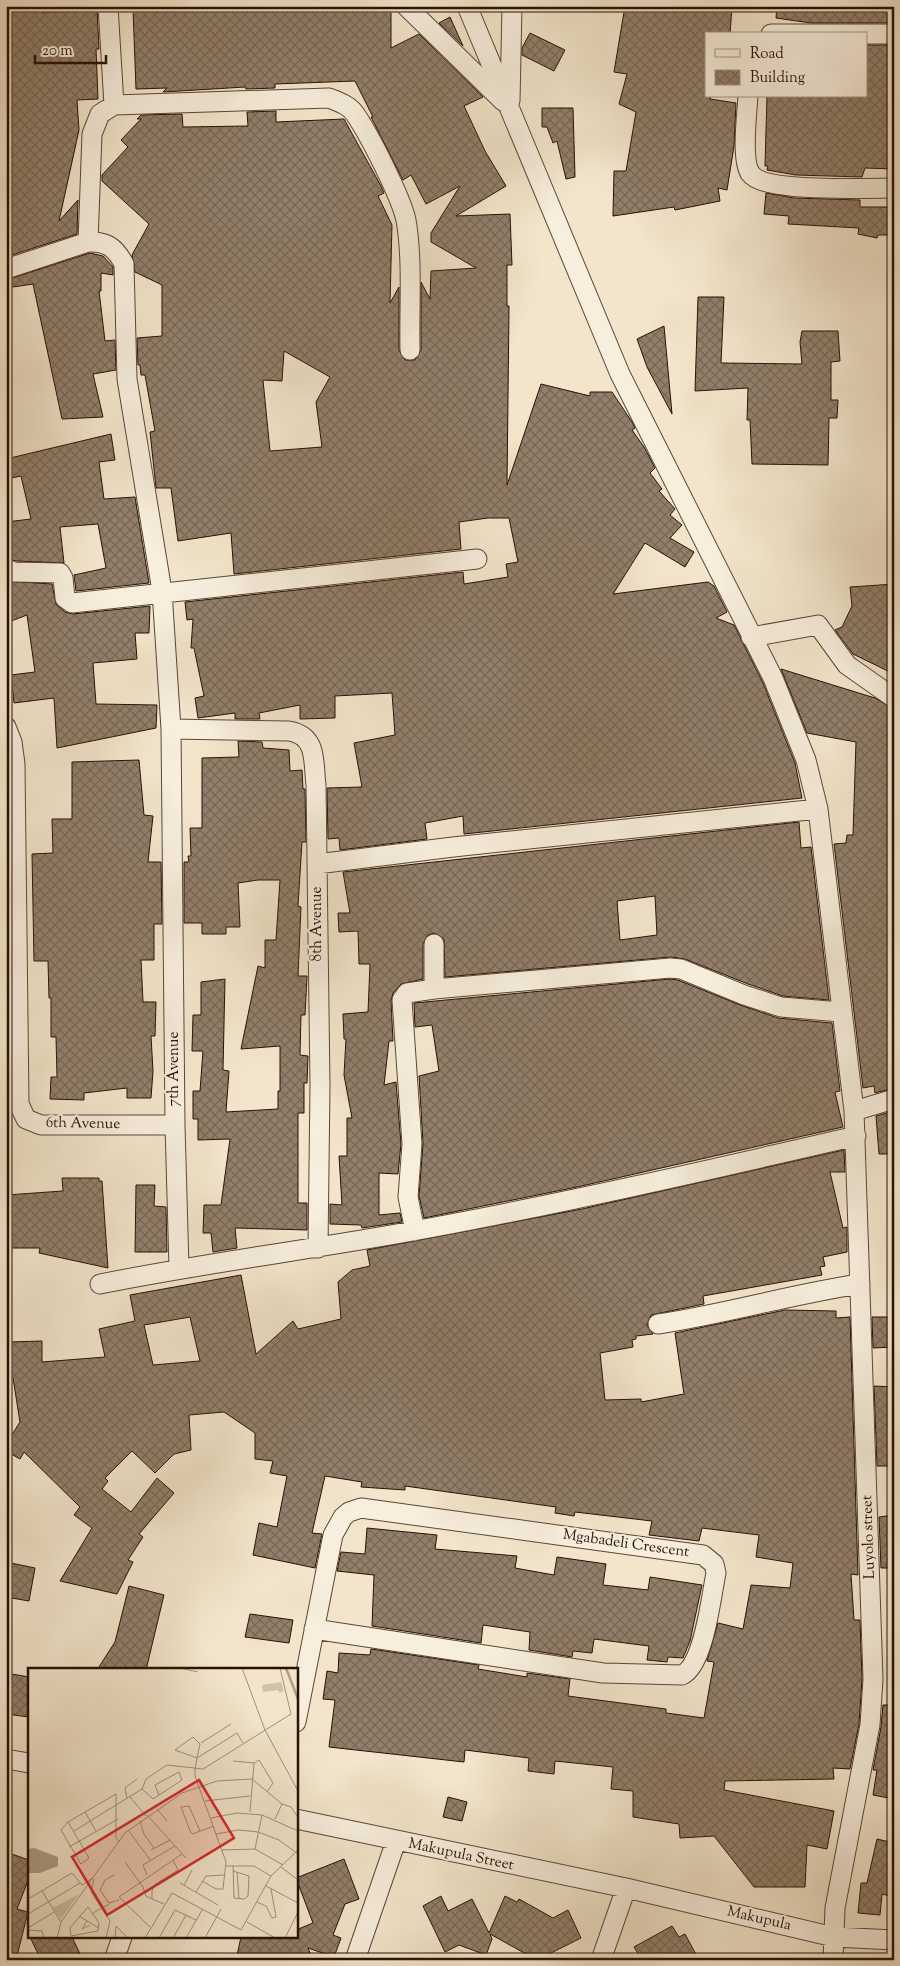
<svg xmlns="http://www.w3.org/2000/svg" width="900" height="1966" font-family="'Sorts Mill Goudy',serif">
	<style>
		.building { fill: url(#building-cross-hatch); stroke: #291104; fill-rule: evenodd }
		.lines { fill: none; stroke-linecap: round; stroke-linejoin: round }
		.minor-casing { stroke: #5b4636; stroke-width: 21 }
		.minor { stroke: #f7eedd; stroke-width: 19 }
		.labels { text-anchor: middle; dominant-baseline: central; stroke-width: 4; stroke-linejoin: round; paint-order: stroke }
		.street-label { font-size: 15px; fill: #291104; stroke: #f7eedd }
		.inset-river { fill: none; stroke: #ae9d87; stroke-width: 2.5 }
		.inset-road { fill: none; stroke: #a2907b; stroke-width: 1 }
		.view { fill: #d62828; fill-opacity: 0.15; stroke: #d62828; stroke-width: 2.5 }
		.inset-edge { fill: none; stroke: #291104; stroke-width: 2.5 }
	</style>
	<defs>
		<pattern id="building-cross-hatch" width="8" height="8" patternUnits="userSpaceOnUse" patternTransform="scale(1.25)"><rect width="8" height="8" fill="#927f6b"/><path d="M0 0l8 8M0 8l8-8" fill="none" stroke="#776756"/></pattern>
	</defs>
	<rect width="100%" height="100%" fill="#f2e5cb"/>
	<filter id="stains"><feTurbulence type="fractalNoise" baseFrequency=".004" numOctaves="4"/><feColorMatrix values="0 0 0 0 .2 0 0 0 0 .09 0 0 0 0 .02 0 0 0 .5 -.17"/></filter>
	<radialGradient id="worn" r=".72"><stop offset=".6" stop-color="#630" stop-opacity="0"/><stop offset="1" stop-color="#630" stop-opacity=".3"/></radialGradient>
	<path class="building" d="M6 6H42V13L97 9 99 49H96L98 99 77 100 79 130 59 221 78 200 77 234 6 257Z
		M254 6H391V48L419 34 483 97 464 106 485 151 506 186 456 216 510 214 512 265H507V306H509L507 485 541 384 590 396V392H612L632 422 635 428 632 430 644 447 655 468 650 473 662 489 659 491 675 509 670 515 682 525 670 538 694 552 685 567 645 543 613 594 708 582 714 586 727 612 716 618 734 625 763 683 795 763 802 798 464 834 463 816 425 823 427 839 340 850 339 838 328 839 327 788 362 787 354 743 395 735 392 693 335 696V718L300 719V705L259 713 260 719H235V713L198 718 195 698 204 696 194 648H191L193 619 187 620 185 602 463 572 464 584 508 577 506 564 518 562 509 518H488L459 522 461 549 234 574 231 533 178 541 171 488H156L150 432 155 431 145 375H141L140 365H138L137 338 162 336V285L135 272 132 255 149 224 102 181V175L128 147 121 140 141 119H137L141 115 182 114 183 127 248 126 247 112 276 111V122L344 119 381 186 384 193 378 196 392 225 390 303 399 287V350L405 360H415L421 350V282L430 299 431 271 476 268 431 242V233L460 186 426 204 411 175 403 180 371 117H373L355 81 275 84V88L246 89 245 87 163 92 167 88 136 89 133 9H155V12ZM284 351 330 377 316 402 322 447 270 451 263 380 282 381Z
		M625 6H732L730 34H706V96H711L710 99 736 103 734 146 727 190 718 188 720 201 675 210 674 207 613 216 614 171H626L636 112 619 104 627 74 614 72Z
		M777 6H894V23H811L776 18Z
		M450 17 463 46 439 23Z
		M530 33 565 50 554 71 522 55V48Z
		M866 45H894V169L865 168 862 177 796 175 767 170 768 166H765L767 96H866Z
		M542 108H573L575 177 566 179 557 141 553 143 547 127H542Z
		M766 193 794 198 860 200V207H894V235H878L877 238 858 234 859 228 788 224 789 216 764 214Z
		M90 253 103 256 113 267V275L101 273V291H99L105 341 115 340 116 370 93 374 103 417 62 419 33 284 6 288V280Z
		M698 297H724L721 363 802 364 800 342 802 331H838L840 361 831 362V400H838L837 418H829L828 465 752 464 750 420H747L748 388 695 391Z
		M664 326 672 414 647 367 637 339Z
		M111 434 115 460 99 462 104 499 135 497 149 583 76 591 74 575 106 568 98 524 60 527 64 563 16 561 6 558V522L31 519 21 476 6 479V459Z
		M6 581 52 584 56 604 65 612 73 614 150 606 149 633H135L137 659 93 663 96 704 157 705 156 728 57 748 54 698 14 703 11 675 35 672 27 615 6 623Z
		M894 584V674L853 654 835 630 842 627 852 606 850 587Z
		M781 669 875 698 894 709V1088L875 1093 874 1086 863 1088 834 844 846 843 847 835H853L856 742 807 733Z
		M238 741 262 742 263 748 289 750 290 771 302 770 303 789H305L306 842H302L298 906 301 907 298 976H307L305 1015H301L300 1055 308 1056 307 1083H304V1113H298V1203H307V1230L235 1228 237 1248 213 1252 211 1233H203L204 1205H221L230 1139 198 1140V1119H193V1091H200L203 1051H192L193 1015H201V982L225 979 223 1070 229 1071 226 1112 278 1109V1091H280V1046L241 1049 258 966 265 968V940H276L280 880H258L238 883 240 927H226V934H202V923H184V862H189L188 856H191L190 828H202V758L239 757Z
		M139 760 144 815 153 816 148 862H161L162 924H154V960H141L143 1002H156L155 1036H151L153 1071 151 1098H127V1088L84 1093V1100L50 1099 51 1077H57L56 1037H51V998H49L48 961H34L32 854 53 853 52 819H72V762Z
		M799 822 801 848 811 847 829 1000 783 996 748 984 685 959 671 957 445 977 444 939 434 933 428 935 423 944V979L401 984 393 993 391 1001 393 1041H389L384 1085 396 1082 401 1144 398 1174 379 1173V1215L400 1213 402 1222 362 1228 361 1225 330 1224V1204L342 1205 339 1156H347V1118H352L344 1075 346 1039H344L343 1014 368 1012 370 964H359L358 931 339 932 338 913H350L343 872ZM655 896 657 935 620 940 617 901Z
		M670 979 678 980 740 1005 778 1018 832 1023 840 1091 835 1092 843 1127 577 1187 424 1218 419 1196 423 1143 419 1076 439 1071 432 1025 415 1027 414 1003Z
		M894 1111V1154H879L876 1116Z
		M844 1150 845 1172H830L843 1228 847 1227V1252L823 1257 825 1266 820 1267 822 1275 703 1296 704 1304 651 1315 647 1325 653 1334 636 1336V1339L632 1340 633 1347 600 1353 605 1400 641 1399V1402L684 1394 675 1333 785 1310 836 1311V1318L850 1317 858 1575 851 1574 854 1620H860L862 1679 859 1724 850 1769 833 1768 834 1779 725 1781 724 1790 834 1811 827 1849 807 1845 805 1887H754L714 1836 680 1838 679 1824 633 1817V1791L611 1789 613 1767 555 1761 554 1774 528 1771 529 1758 465 1750 464 1762 329 1747 335 1700 323 1699 327 1671 338 1673 339 1653 370 1655 371 1649 479 1665 478 1669 527 1677V1673L570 1679 568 1696 666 1709V1713L704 1718 714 1662 707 1661 718 1623 743 1629 751 1585 790 1588 793 1563 756 1557 759 1535 702 1528 699 1541 649 1535 652 1521 575 1512 574 1516 555 1513 556 1507 405 1486V1490L361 1487 362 1482 325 1476 312 1533 322 1534 315 1568 253 1555 259 1523 277 1527 287 1476 270 1473 273 1461 255 1459V1433L224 1412 189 1415 191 1450 174 1454 155 1473 132 1451 105 1478 108 1481 102 1489 131 1512 157 1478 174 1493 139 1534 143 1537 128 1560 133 1562 117 1594 60 1581 92 1528 74 1515 80 1507 24 1452 20 1459 6 1451V1444L20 1422 13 1378H11L8 1342 42 1341V1362L105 1357 99 1329 135 1321 130 1295 241 1275 256 1354 293 1321 298 1329 341 1319 338 1282 352 1270 370 1266 367 1250 582 1209ZM190 1317 200 1361 153 1365 144 1325Z
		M62 1178H99V1181H102L108 1268 39 1253 40 1248H12V1239L6 1240V1195L63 1191Z
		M136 1185H155L154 1206 166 1207 167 1252H135Z
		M872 1317H894V1347L873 1348Z
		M874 1386 894 1387V1466H877Z
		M894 1515V1568H881L879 1517Z
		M367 1528 437 1535 435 1549 517 1556 515 1568 554 1575 557 1557 606 1564 603 1585 648 1590 650 1577 702 1585 690 1641 683 1658 668 1657 667 1662 647 1660 649 1646 594 1639 592 1653 573 1651 572 1657 529 1650 530 1632 483 1625 481 1643 372 1626 374 1575 337 1571 341 1552 365 1554Z
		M6 1562 35 1568 29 1601 6 1597Z
		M129 1586 164 1595 146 1670H97L115 1642Z
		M250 1614 293 1620 289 1643 245 1637Z
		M6 1673 29 1677V1717L6 1714Z
		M883 1705H894V1799L873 1795 877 1770H873L881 1727Z
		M448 1797 467 1802 462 1821 443 1817Z
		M877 1839 894 1843V1897L882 1894 880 1915 858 1913 861 1883H867Z
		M6 1852 29 1860V1878L17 1909 28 1912 16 1960H6Z
		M344 1859 359 1899 345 1904 333 1935 341 1938 334 1957 308 1948 313 1960H236L241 1937H296V1930L313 1923 296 1878Z
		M441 1896 448 1911 472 1899 489 1933 505 1896 517 1902 519 1899 553 1918 568 1910 581 1938 537 1960 490 1934 492 1939 486 1955 459 1945 445 1952 423 1906Z
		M672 1926 679 1937 685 1934 699 1960H642L634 1947Z
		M30 1937H72L80 1954 68 1960H41Z"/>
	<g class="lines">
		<g class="minor-casing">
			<path id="minor" d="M108 6 114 105
				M406 6 503 101
				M467 6 620 374 773 678 806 760 818 809 854 1111 873 1679 870 1725 835 1908 833 1960
				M771 34H894
				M748 96C747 114 741 158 750 173 763 193 868 188 894 188
				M510 101 512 6
				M88 242 92 134 100 114 114 105 329 98C339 102 349 105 355 114 369 134 401 197 406 220 413 261 409 309 410 350
				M6 269 88 242C106 241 115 247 124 264L127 379 162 591 171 729 175 1125 179 1268
				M6 569 14 572 60 573 63 578 65 598 72 603 477 559
				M751 637 818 625 847 665 894 698
				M6 727 12 742 15 764 19 1104 26 1119 41 1125H175
				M171 729 289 731C318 736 313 762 316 785L320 1085 318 1248
				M317 864 453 847 818 809
				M434 989 670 968 681 969 744 995 781 1007 841 1012
				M854 1111 894 1099
				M415 1231 408 1197 412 1144 402 1000 407 993 434 989V944
				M100 1284C204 1263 309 1250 413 1231 561 1204 709 1170 856 1136
				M658 1324C726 1314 792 1294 860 1284
				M296 1722 333 1535 343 1517 349 1512 361 1508 703 1555 714 1564 716 1573C711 1597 704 1665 682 1675L603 1673 314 1629
				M6 1759 29 1763
				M296 1819 626 1888 834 1937 894 1940
				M114 1960 122 1937
				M355 1960 396 1841
				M601 1960 626 1888"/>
		</g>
		<use href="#minor" class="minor"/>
	</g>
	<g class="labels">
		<g class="street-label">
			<text transform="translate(317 924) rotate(-90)">8th Avenue</text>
			<text transform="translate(174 1069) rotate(-90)">7th Avenue</text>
			<text transform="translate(83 1124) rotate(1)">6th Avenue</text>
			<text transform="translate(869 1537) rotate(-92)">Luyolo street</text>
			<text transform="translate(626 1544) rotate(8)">Mgabadeli Crescent</text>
			<text transform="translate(461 1855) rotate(12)">Makupula Street</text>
			<text transform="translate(759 1919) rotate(13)">Makupula</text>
		</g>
	</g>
	<g transform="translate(28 1668)">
		<rect width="270" height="270" fill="#f2e5cb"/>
		<path d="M253 14 256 23 252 25 250 22 235 24 234 17Z" fill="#d0c1a9"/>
		<path d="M51 226 33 251 25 240Z" fill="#d0c1a9"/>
		<path d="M6 180 30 189V198L12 205H0V181Z" fill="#ae9d87"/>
		<path class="inset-river" d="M258 0 270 31"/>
		<path class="inset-road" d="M152 0 170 4M214 0 237 62 270 123M173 75 203 56M231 92 245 115 239 124M205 93 226 95M114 121 125 131 154 112 151 104 127 117 131 127M102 129 118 148M99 131 97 120 109 111M177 133 222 128M254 136 263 139 269 148M129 141 139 153M57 144 68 163M222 144 226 95 231 92M119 147 158 190M183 150 209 145 234 147 270 163M112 153 116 166 126 180M40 154 61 190 53 196 33 162 40 154 88 126V170L91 173M100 162 123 193M46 163 114 121 118 111 139 97 175 101 263 46 252 0M172 163 161 138 153 139 163 165 165 166 172 163 175 162 186 158M188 166 210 162 230 164 251 172 270 186M41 179 90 151M227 181 234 147M123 182 142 172M194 182 227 181 255 197M97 194 115 219 118 228 124 231M205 197 206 230 216 231 220 228 221 208 205 203M198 198H226L243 208M253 199 270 212M209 204 211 231M86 207 77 212 72 222 81 235 91 232M119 207 115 197 147 178M66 211 63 224 82 253 78 270M174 213 188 221H195L198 194 167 108V101L169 90 171 81 172 76 165 69 147 82 169 90 209 65 215 75M152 215 190 237M156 217 164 202M238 218 270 235M14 223 33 254M168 224 178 208 197 207M0 231 44 205 54 217 65 210M229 234 238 238 244 250 248 249 243 221M136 236 124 231V223L126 217 150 202 145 192M60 239 71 255 70 263 43 268 42 260ZM65 245 81 236M0 246 52 215M51 248 71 260M59 253 54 261 62 257M219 254 247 270M122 259 91 229 154 186M0 260 26 244M0 262 14 263 16 270M29 270 33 254 97 165 154 125 189 113 224 111 254 136 247 151M87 270 88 258 100 270M117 270 144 225 213 262 243 208 270 182M131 270 147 242 168 252M145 270 158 247M158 270 174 242M177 270 193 241M257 270 270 244"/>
		<path class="view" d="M171 112 206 170 79 247 44 189Z"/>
		<rect width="270" height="270" class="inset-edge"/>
	</g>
	<rect width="900" height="1966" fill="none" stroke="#f2e5cb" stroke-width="25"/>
	<rect x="8" y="8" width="885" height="1951" fill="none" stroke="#291104" stroke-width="2.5"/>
	<rect x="12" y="12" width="875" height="1941" fill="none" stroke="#291104"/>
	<rect x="705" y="32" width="162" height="65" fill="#f7eedd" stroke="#a59686"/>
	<rect x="715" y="49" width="25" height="8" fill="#f7eedd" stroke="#a59686"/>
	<text x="750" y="58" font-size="15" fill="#291104">Road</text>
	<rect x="715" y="70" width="25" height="15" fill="url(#building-cross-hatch)" stroke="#a59686"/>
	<text x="750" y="82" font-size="15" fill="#291104">Building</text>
	<path d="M35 55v8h71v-8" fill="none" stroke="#291104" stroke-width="2.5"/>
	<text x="42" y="55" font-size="15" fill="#291104" stroke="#f7eedd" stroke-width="4" paint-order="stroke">20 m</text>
	<rect width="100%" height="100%" filter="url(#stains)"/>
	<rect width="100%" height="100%" fill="url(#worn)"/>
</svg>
